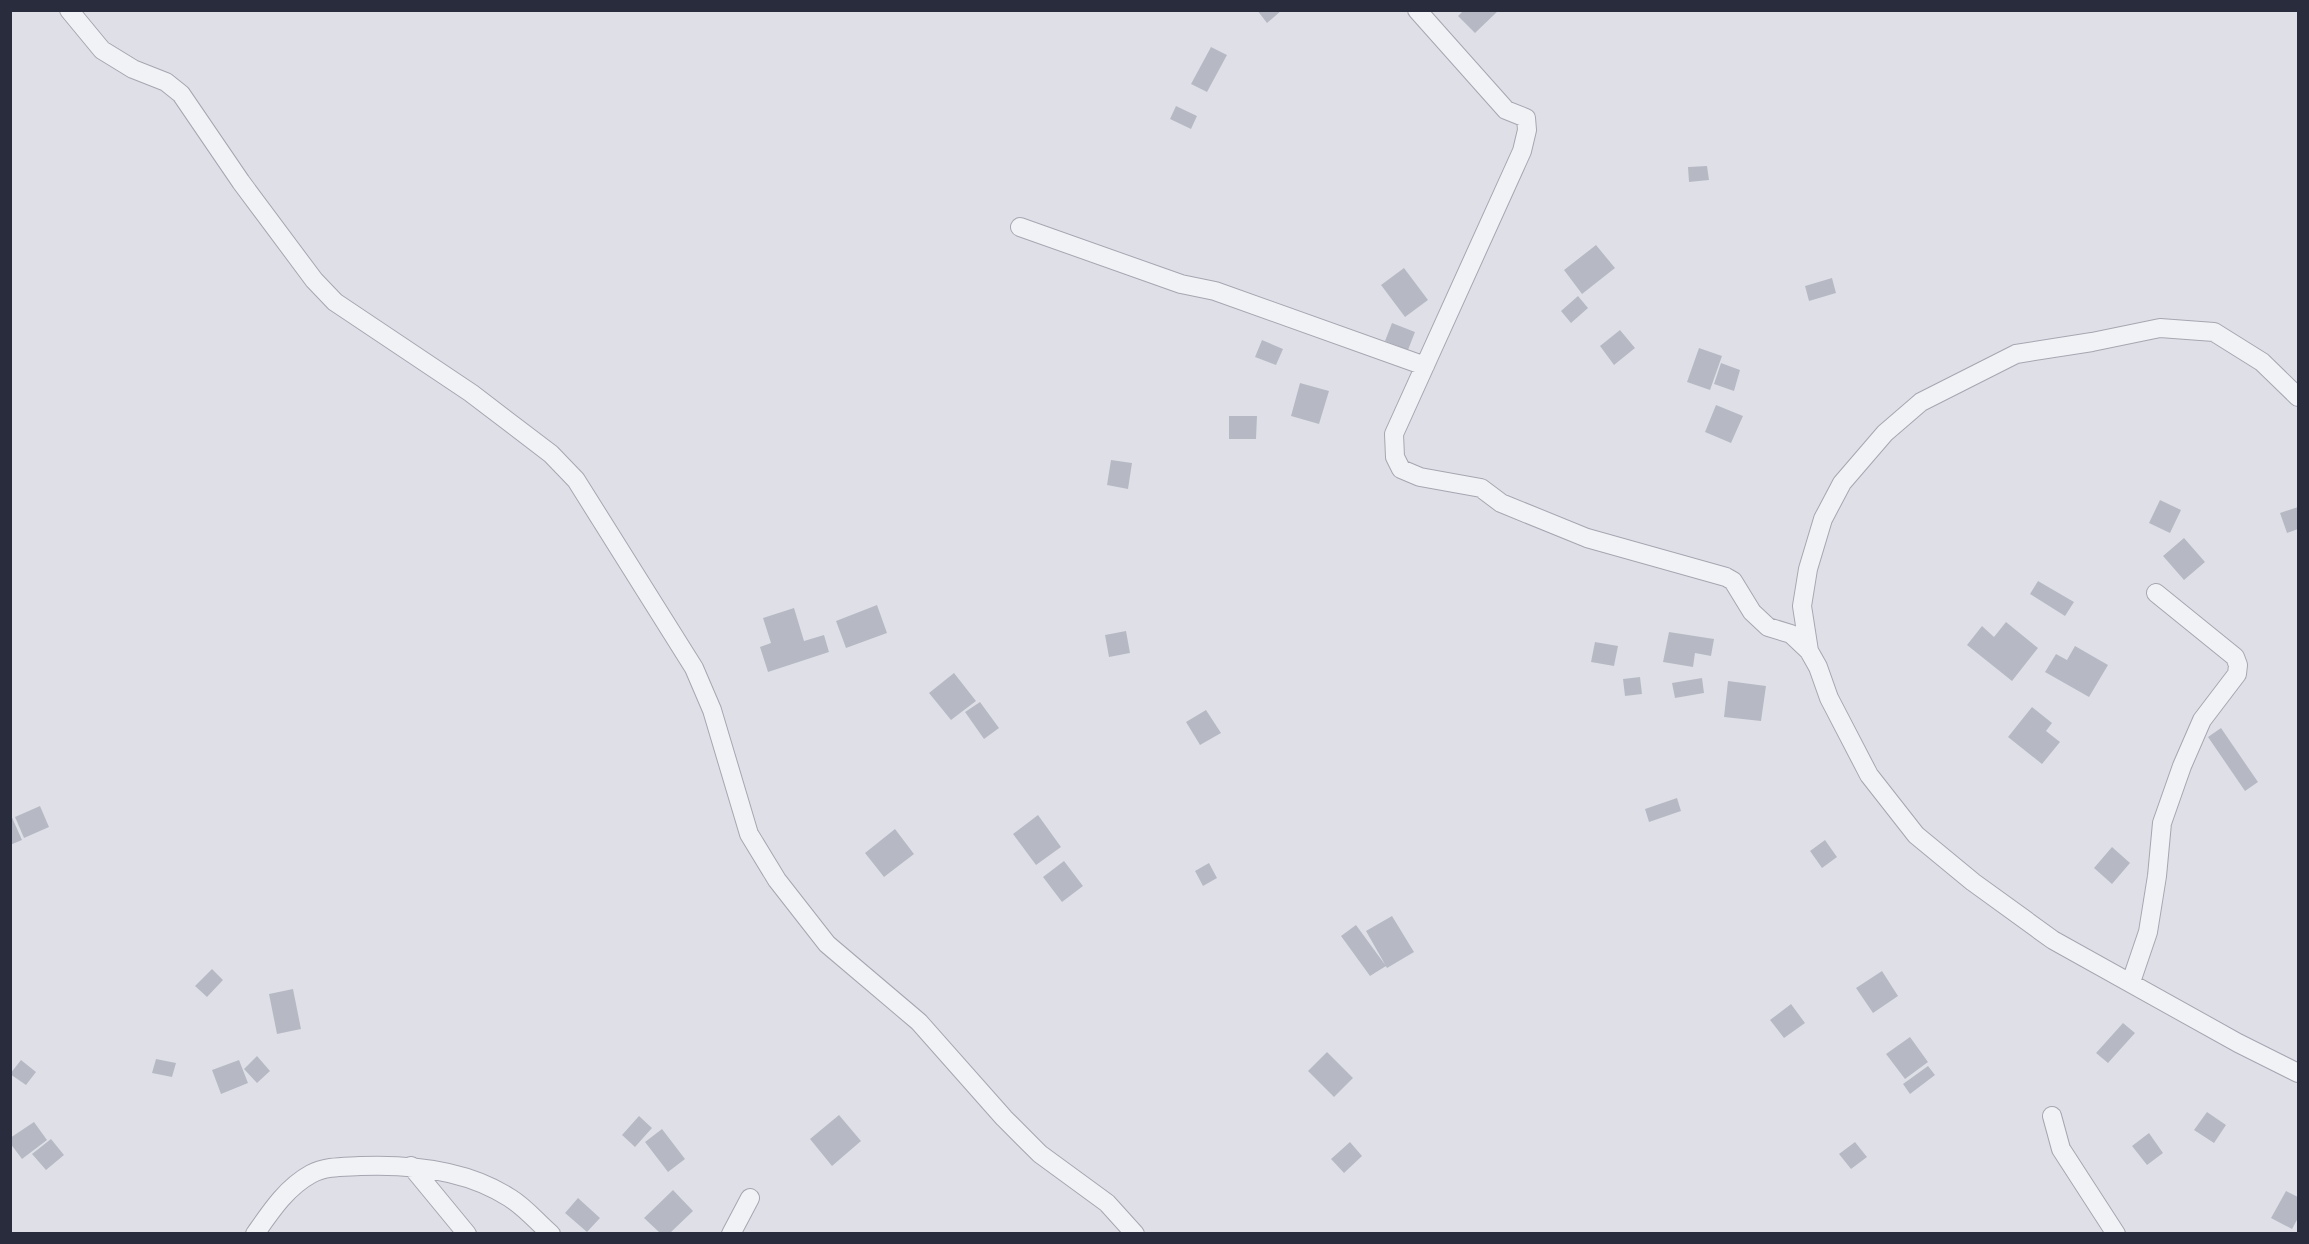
<svg xmlns="http://www.w3.org/2000/svg" width="2309" height="1244" font-family="Lato,sans-serif">
	<style>
		.building { fill: #b6b9c4 }
		.lines { fill: none; stroke-linecap: round; stroke-linejoin: round }
		.street-casing { stroke: #a5a6b1; stroke-width: 20 }
		.street { stroke: #f1f2f6; stroke-width: 18 }
	</style>
	<rect width="100%" height="100%" fill="#dfe0e7"/>
	<path class="building" d="M1257 10H1282L1267 23Z
		M1464 10H1499L1475 33 1458 16Z
		M1211 47 1227 55 1207 92 1191 84Z
		M1176 106 1197 116 1191 129 1170 119Z
		M1707 166 1709 180 1689 182 1688 167Z
		M1596 245 1615 268 1582 294 1564 270Z
		M1404 268 1428 300 1405 317 1381 285Z
		M1832 278 1836 293 1809 301 1805 286Z
		M1578 296 1588 308 1571 323 1561 311Z
		M1392 323 1415 332 1408 350 1385 341Z
		M1620 330 1635 348 1614 365 1600 346Z
		M1262 340 1283 349 1276 365 1255 357Z
		M1699 348 1722 356 1710 390 1687 382Z
		M1721 363 1740 370 1734 391 1714 384Z
		M1300 383 1329 391 1319 424 1291 416Z
		M1716 405 1743 416 1731 443 1705 432Z
		M1229 416H1257L1256 439H1229Z
		M1111 460 1132 463 1128 489 1107 485Z
		M2160 500 2181 510 2170 533 2149 523Z
		M2298 507V529L2287 533 2280 513Z
		M2184 538 2205 562 2184 580 2163 556Z
		M2038 581 2074 602 2065 616 2030 594Z
		M877 605 887 633 846 648 836 621Z
		M794 608 804 641 824 635 829 652 768 672 760 647 771 643 763 618Z
		M2006 622 2038 648 2012 681 1967 645 1982 626 1994 637Z
		M1126 631 1130 653 1109 657 1105 635Z
		M1669 632 1714 639 1711 656 1695 653 1693 667 1663 662Z
		M1595 642 1618 646 1614 666 1591 662Z
		M2075 646 2108 665 2089 697 2045 672 2056 654 2067 660Z
		M954 673 976 701 951 720 929 693Z
		M1640 677 1642 694 1625 696 1623 679Z
		M1702 678 1704 693 1675 698 1672 683Z
		M1728 681 1766 686 1761 721 1724 717Z
		M980 702 999 728 984 739 965 712Z
		M2032 707 2052 723 2046 731 2060 742 2042 764 2008 737Z
		M1206 710 1221 733 1200 745 1186 722Z
		M2221 728 2258 782 2245 791 2208 737Z
		M1677 798 1681 811 1649 822 1645 809Z
		M40 806 49 827 24 838 15 817Z
		M10 813 22 840 10 845Z
		M1038 815 1061 847 1036 865 1013 834Z
		M895 829 914 854 884 877 865 853Z
		M1825 840 1837 857 1822 868 1810 851Z
		M2112 847 2130 863 2112 884 2094 868Z
		M1064 861 1083 886 1062 902 1043 877Z
		M1209 863 1217 878 1203 886 1195 871Z
		M1392 916 1414 952 1387 968 1366 931Z
		M1356 925 1386 966 1370 976 1341 936Z
		M212 969 223 980 207 997 195 986Z
		M1882 971 1898 996 1873 1013 1856 988Z
		M293 989 301 1029 277 1034 269 994Z
		M1791 1004 1805 1023 1784 1038 1770 1020Z
		M2123 1023 2135 1033 2108 1063 2096 1053Z
		M1910 1037 1928 1062 1905 1079 1886 1054Z
		M1327 1052 1353 1078 1334 1097 1308 1071Z
		M257 1056 270 1071 257 1083 244 1069Z
		M156 1059 176 1063 172 1077 152 1073Z
		M21 1060 36 1072 26 1085 10 1074Z
		M239 1060 248 1083 221 1094 212 1070Z
		M1928 1066 1935 1075 1910 1094 1903 1084Z
		M2207 1112 2226 1125 2214 1143 2194 1130Z
		M839 1115 861 1141 832 1166 810 1139Z
		M639 1116 652 1128 635 1147 622 1135Z
		M34 1122 47 1140 22 1159 10 1143V1138Z
		M662 1129 685 1159 668 1172 645 1142Z
		M2149 1133 2163 1153 2147 1165 2132 1146Z
		M51 1139 64 1155 46 1170 32 1154Z
		M1350 1142 1362 1156 1344 1173 1331 1159Z
		M1855 1142 1867 1157 1851 1169 1839 1154Z
		M673 1190 693 1211 670 1233H660L644 1218Z
		M2286 1191 2298 1197V1218L2292 1229 2271 1218Z
		M578 1198 600 1218 587 1232 565 1213Z"/>
	<g class="lines">
		<g class="street-casing">
			<path id="street" d="M69 10 102 50 133 69 166 82 181 94 241 182 314 280 335 302 471 393 551 454 576 480 694 668 712 710 749 834 777 880 827 944 919 1022 1004 1118 1040 1154 1107 1203 1135 1234
				M1417 10 1506 110 1526 118 1527 130 1522 151 1394 434 1395 457 1401 469 1420 477 1481 488 1501 503 1587 538 1726 577 1733 581 1752 612 1768 627 1791 634 1809 651 1818 667 1829 698 1869 775 1916 835 1973 882 2053 940 2238 1043 2298 1073
				M1020 227 1181 284 1215 291 1425 366
				M1809 651 1802 606 1808 569 1823 519 1842 483 1885 433 1921 402 2016 354 2092 342 2160 328 2214 332 2262 362 2298 397
				M2131 982 2148 932 2157 876 2162 823 2182 766 2202 720 2237 674 2238 665 2235 657 2156 593
				M2052 1116 2061 1149 2116 1234
				M411 1166 467 1234
				M255 1234C271 1211 287 1187 311 1174 326 1166 344 1167 360 1166 411 1164 466 1169 510 1198 526 1208 537 1222 551 1234
				M731 1234 750 1198"/>
		</g>
		<use href="#street" class="street"/>
	</g>
	<rect width="2309" height="1244" fill="none" stroke="#292c3d" stroke-width="24"/>
</svg>
